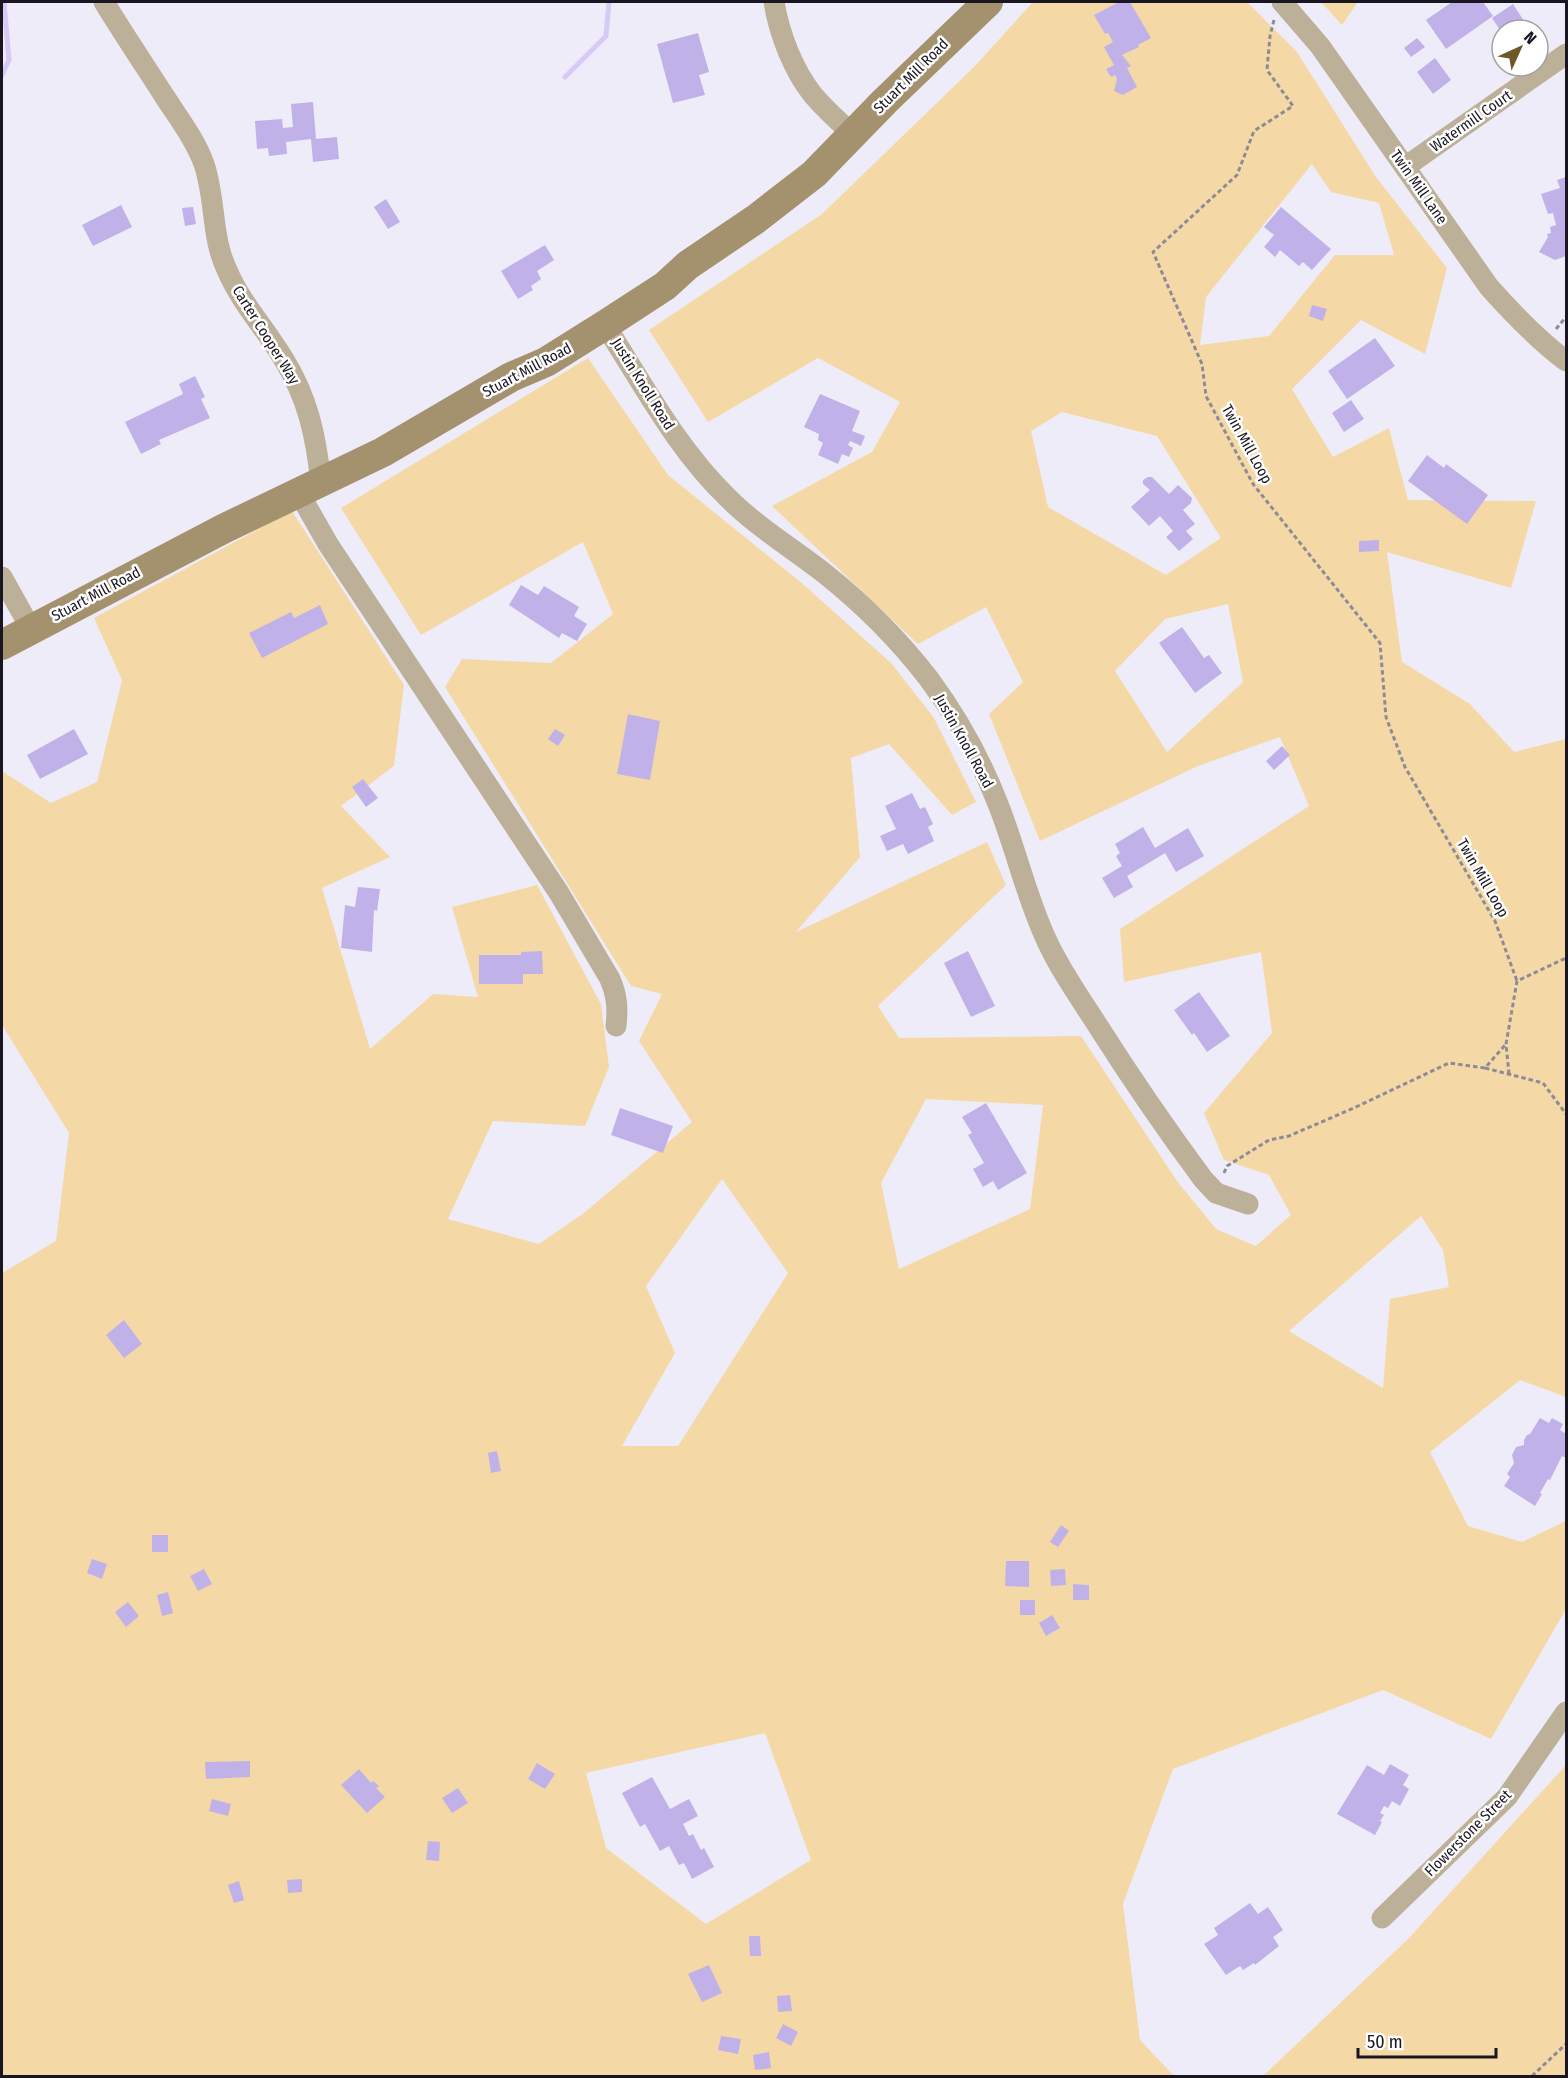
<svg xmlns="http://www.w3.org/2000/svg" width="1568" height="2078" font-family="'Fira Sans Condensed',sans-serif">
	<style>
		.green { fill: #f4d9a6; fill-rule: evenodd }
		.lines { fill: none; stroke-linecap: round; stroke-linejoin: round }
		.stream { stroke: #d6caf7; stroke-width: 5 }
		.building { fill: #c1b1e9 }
		.path { stroke: #8e8b97; stroke-width: 3; stroke-dasharray: 4.5 3; stroke-linecap: butt }
		.street { stroke: #bcb098; stroke-width: 21 }
		.secondary { stroke: #a4916e; stroke-width: 30 }
		.labels { text-anchor: middle; dominant-baseline: central; stroke-width: 5; stroke-linejoin: round; paint-order: stroke }
		.street-label { font-size: 15px; fill: #191521; stroke: #fff }
	</style>
	<rect width="100%" height="100%" fill="#efecf9"/>
	<path class="green" d="M1033 2H1247L1297 52 1376 177 1447 268 1425 354 1361 320 1292 389 1333 457 1389 428 1408 500 1536 501 1511 588 1387 552 1402 662 1470 704 1514 752 1566 739V1397L1520 1380 1430 1452 1468 1526 1522 1542 1566 1521V1609L1491 1739 1383 1690 1173 1769 1123 1904 1140 2040 1174 2076H2V1273L56 1241 69 1133 2 1025V771L51 803 97 782 122 680 94 618 292 511 404 685 394 766 341 806 390 857 322 888 370 1049 433 994 478 997 452 907 537 885 601 1004 609 1067 585 1126 493 1121 448 1219 539 1244 584 1213 692 1122 639 1041 662 994 631 986 445 687 462 659 551 663 613 614 583 542 421 635 341 508 588 358 668 475 803 584 892 664 934 718 976 802 952 815 889 744 851 758 860 857 796 932 987 842 1006 885 878 1006 899 1038 1081 1036 1177 1181 1216 1229 1256 1246 1291 1215 1269 1175 1224 1160 1204 1113 1272 1033 1261 952 1124 982 1120 929 1309 806 1280 737 1198 766 1040 841 989 714 1023 682 986 607 918 644 772 506 872 452 900 402 818 358 708 422 649 330 822 214 975 66ZM1312 164 1331 192 1379 203 1394 255H1335L1269 336 1200 345 1206 297ZM1062 412 1157 436 1221 538 1166 575 1048 507 1031 431ZM1228 604 1243 682 1167 752 1115 671 1165 619ZM926 1099 1043 1105 1030 1209 899 1269 881 1183ZM722 1179 788 1273 678 1446H622L675 1353 646 1286ZM1421 1216 1443 1250 1449 1287 1390 1299 1383 1388 1289 1331ZM765 1733 811 1860 706 1924 606 1848 586 1773Z
		M1321 2H1358L1342 25Z
		M1566 1765V2076H1260L1264 2075 1409 1938Z"/>
	<g class="lines">
		<path class="stream" d="M2 75 9 60 4 2
			M565 77 606 36 609 2"/>
	</g>
	<path class="building" d="M1119 2H1130L1151 38 1138 45 1139 47 1122 55 1131 66 1127 68 1137 87 1123 95 1114 91 1117 79 1115 75 1111 77 1106 69 1114 65 1104 47 1113 42 1108 33 1105 34 1094 15Z
		M1452 2H1483L1493 16 1446 49 1426 20Z
		M1513 4 1526 24 1517 30H1502V33L1492 18Z
		M698 33 709 72 699 75 705 95 673 103 657 44Z
		M1417 38 1425 47 1411 57 1404 48Z
		M1435 58 1451 80 1433 94 1417 72Z
		M313 102 316 139 337 137 339 159 313 162 311 139 286 142 287 154 269 156 268 148 257 149 255 121 282 119 283 128 293 127 291 104Z
		M1566 177V256L1555 260 1539 252 1548 237 1547 234 1551 233 1550 227 1556 225 1553 213 1548 214 1541 194 1560 188 1557 180Z
		M386 199 400 222 388 229 374 207Z
		M121 205 132 227 93 246 82 225Z
		M193 207 196 224 185 226 182 208Z
		M1281 207 1331 249 1312 270 1303 262 1299 266 1280 250 1275 257 1264 247 1274 235 1264 227Z
		M545 245 554 260 537 271 541 279 531 286 533 290 518 299 501 271Z
		M1312 305 1327 309 1323 321 1309 316Z
		M1375 338 1395 366 1347 399 1328 371Z
		M195 376 205 397 201 399 210 418 159 440 161 444 141 454 125 422 183 394 179 384Z
		M820 394 860 411 852 431 865 436 861 446 850 441 848 445 853 448 849 457 842 454 838 464 818 455 823 443 818 440 819 434 804 427Z
		M1351 400 1364 419 1344 432 1332 413Z
		M1427 455 1444 468 1446 464 1488 495 1467 524 1408 481Z
		M1148 477H1152L1169 494 1178 485 1192 498 1191 503 1183 510 1195 524 1186 531 1193 539 1179 551 1166 537 1173 531 1160 516 1149 526 1131 507 1150 490 1143 484V480Z
		M1379 540V551L1359 552V541Z
		M521 585 538 595 544 586 579 607 574 616 587 624 577 641 562 633 559 638 509 605Z
		M320 605 328 624 262 658 249 633 291 612 294 618Z
		M1182 627 1204 658 1209 655 1222 673 1195 693 1159 643Z
		M628 714 660 721 650 780 617 774Z
		M74 729 88 754 40 779 27 755Z
		M555 729 565 735 558 746 548 739Z
		M1282 746 1290 755 1274 770 1266 761Z
		M363 779 378 798 366 807 352 787Z
		M912 793 920 809 925 807 933 824 928 827 934 841 908 854 903 844 887 851 880 836 896 829 885 806Z
		M1143 827 1155 848 1188 828 1204 856 1176 872 1165 853 1127 876 1133 887 1114 898 1102 878 1122 866 1116 856 1120 853 1115 844Z
		M358 887 380 889 377 911 374 910 372 952 341 948 345 905 355 907Z
		M542 951 543 974H523V984H479V955H521V952Z
		M968 951 995 1006 971 1017 944 963Z
		M1199 992 1230 1036 1207 1052 1194 1033 1192 1035 1174 1010Z
		M986 1103 1027 1173 998 1190 993 1181 983 1187 973 1169 984 1163 968 1135 972 1133 962 1117Z
		M620 1108 673 1126 663 1153 611 1135Z
		M124 1320 142 1344 124 1358 106 1335Z
		M1540 1418 1549 1423 1552 1418 1563 1424 1560 1430 1566 1434V1458L1562 1456 1550 1480 1548 1479 1540 1493 1542 1494 1535 1506 1504 1486 1510 1477 1507 1474 1514 1463 1512 1455 1516 1447 1524 1445V1440L1527 1435 1530 1434Z
		M497 1451 501 1471 491 1473 488 1453Z
		M1061 1525 1069 1531 1058 1547 1050 1542Z
		M152 1535H168V1552H152Z
		M92 1559 107 1564 102 1579 87 1573Z
		M1006 1561H1029V1587L1005 1586Z
		M204 1569 212 1584 198 1591 190 1576Z
		M1065 1569 1066 1585 1051 1586 1050 1570Z
		M1073 1584 1089 1585V1600H1073Z
		M168 1592 173 1613 162 1616 157 1595Z
		M1020 1600H1035V1615H1020Z
		M128 1602 139 1616 126 1627 115 1612Z
		M1052 1615 1060 1628 1046 1636 1039 1623Z
		M250 1761V1777L206 1779 205 1762Z
		M537 1763 555 1774 545 1789 528 1779Z
		M1390 1764 1409 1775 1403 1785 1409 1789 1400 1806 1392 1801 1388 1808 1384 1806 1380 1813 1384 1815 1380 1821 1382 1822 1375 1835 1337 1814 1367 1765 1384 1775Z
		M359 1769 371 1783 373 1781 379 1786 376 1788 385 1797 367 1813 341 1785Z
		M652 1777 670 1809 689 1799 698 1816 683 1824 689 1836 693 1834 701 1850 704 1848 714 1867 692 1879 684 1863 679 1865 669 1846 660 1851 645 1824 640 1827 622 1793Z
		M458 1788 468 1803 452 1813 442 1798Z
		M212 1799 231 1804 228 1816 209 1811Z
		M428 1841 440 1842 439 1861 426 1860Z
		M302 1879V1892L288 1893 287 1880Z
		M239 1881 244 1900 234 1903 228 1885Z
		M1250 1903 1258 1914 1268 1907 1283 1930 1273 1937 1279 1946 1255 1965 1254 1963 1243 1970 1240 1966 1226 1975 1204 1944 1218 1935 1214 1928Z
		M749 1936H760L761 1956H750Z
		M709 1965 722 1993 702 2002 688 1974Z
		M790 1995 792 2011 778 2012 777 1996Z
		M783 2024 798 2032 791 2046 776 2038Z
		M721 2036 741 2039 738 2054 718 2050Z
		M769 2052 771 2068 755 2070 753 2055Z"/>
	<g class="lines">
		<path class="path" d="M1274 20 1270 36 1267 70 1293 106 1254 131 1237 175 1153 252 1202 364 1206 396 1253 484 1380 643 1386 717 1405 767 1495 921 1517 981
			M1556 329 1566 317
			M1485 1068 1543 1083 1566 1114
			M1509 1074 1506 1044 1517 981 1566 958
			M1224 1173 1227 1166 1269 1140 1289 1136 1356 1107 1449 1063 1485 1068 1506 1044
			M1532 2076 1566 2044"/>
		<path class="street" d="M104 2C123 33 143 63 163 94 177 116 195 139 204 164 216 199 211 237 227 270 241 303 265 328 283 358 308 398 316 436 321 483
			M774 2C779 33 793 70 813 95 825 109 839 122 853 134
			M1282 2 1320 46 1489 287C1513 314 1537 339 1566 361
			M1405 167 1566 54
			M605 325C643 384 677 449 728 498 757 527 792 548 824 573 863 604 899 640 929 679 957 717 981 760 998 804 1016 849 1026 896 1046 939 1060 970 1080 998 1098 1026 1131 1078 1166 1129 1203 1179L1216 1193 1248 1204
			M299 493 328 544 559 893 610 979C617 995 618 1008 616 1026
			M2 577 31 629
			M1382 1918 1507 1797 1566 1712"/>
		<path class="secondary" d="M2 645 223 529 383 452 511 377 546 362 605 325 665 286 688 265 756 219 814 174 885 101 988 2"/>
	</g>
	<g class="labels">
		<g class="street-label">
			<text transform="translate(911 76) rotate(-45)">Stuart Mill Road</text>
			<text transform="translate(1471 121) rotate(-35)">Watermill Court</text>
			<text transform="translate(1419 187) rotate(55)">Twin Mill Lane</text>
			<text transform="translate(266 335) rotate(58)">Carter Cooper Way</text>
			<text transform="translate(527 370) rotate(-28)">Stuart Mill Road</text>
			<text transform="translate(643 384) rotate(58)">Justin Knoll Road</text>
			<text transform="translate(1247 444) rotate(61)">Twin Mill Loop</text>
			<text transform="translate(96 594) rotate(-28)">Stuart Mill Road</text>
			<text transform="translate(964 741) rotate(61)">Justin Knoll Road</text>
			<text transform="translate(1483 878) rotate(60)">Twin Mill Loop</text>
			<text transform="translate(1468 1833) rotate(-45)">Flowerstone Street</text>
		</g>
	</g>
	<rect width="1568" height="2078" fill="none" stroke="#191521" stroke-width="6"/>
	<g transform="translate(1520 48) rotate(45)"><circle r="28" fill="#ffffff" stroke="#a3a1a6" stroke-width="1.5"/>
	<path d="M0-4.5L10 22L0 15L-10 22Z" fill="#6f5828"/>
	<text y="-9" font-size="16" font-weight="bold" text-anchor="middle" fill="#191521">N</text>
	</g>
	<path d="M1358 2048v9h138v-9" fill="none" stroke="#191521" stroke-width="3"/>
	<text x="1367" y="2048" font-size="18" fill="#191521" stroke="#ffffff" stroke-width="4.5" paint-order="stroke">50 m</text>
</svg>
